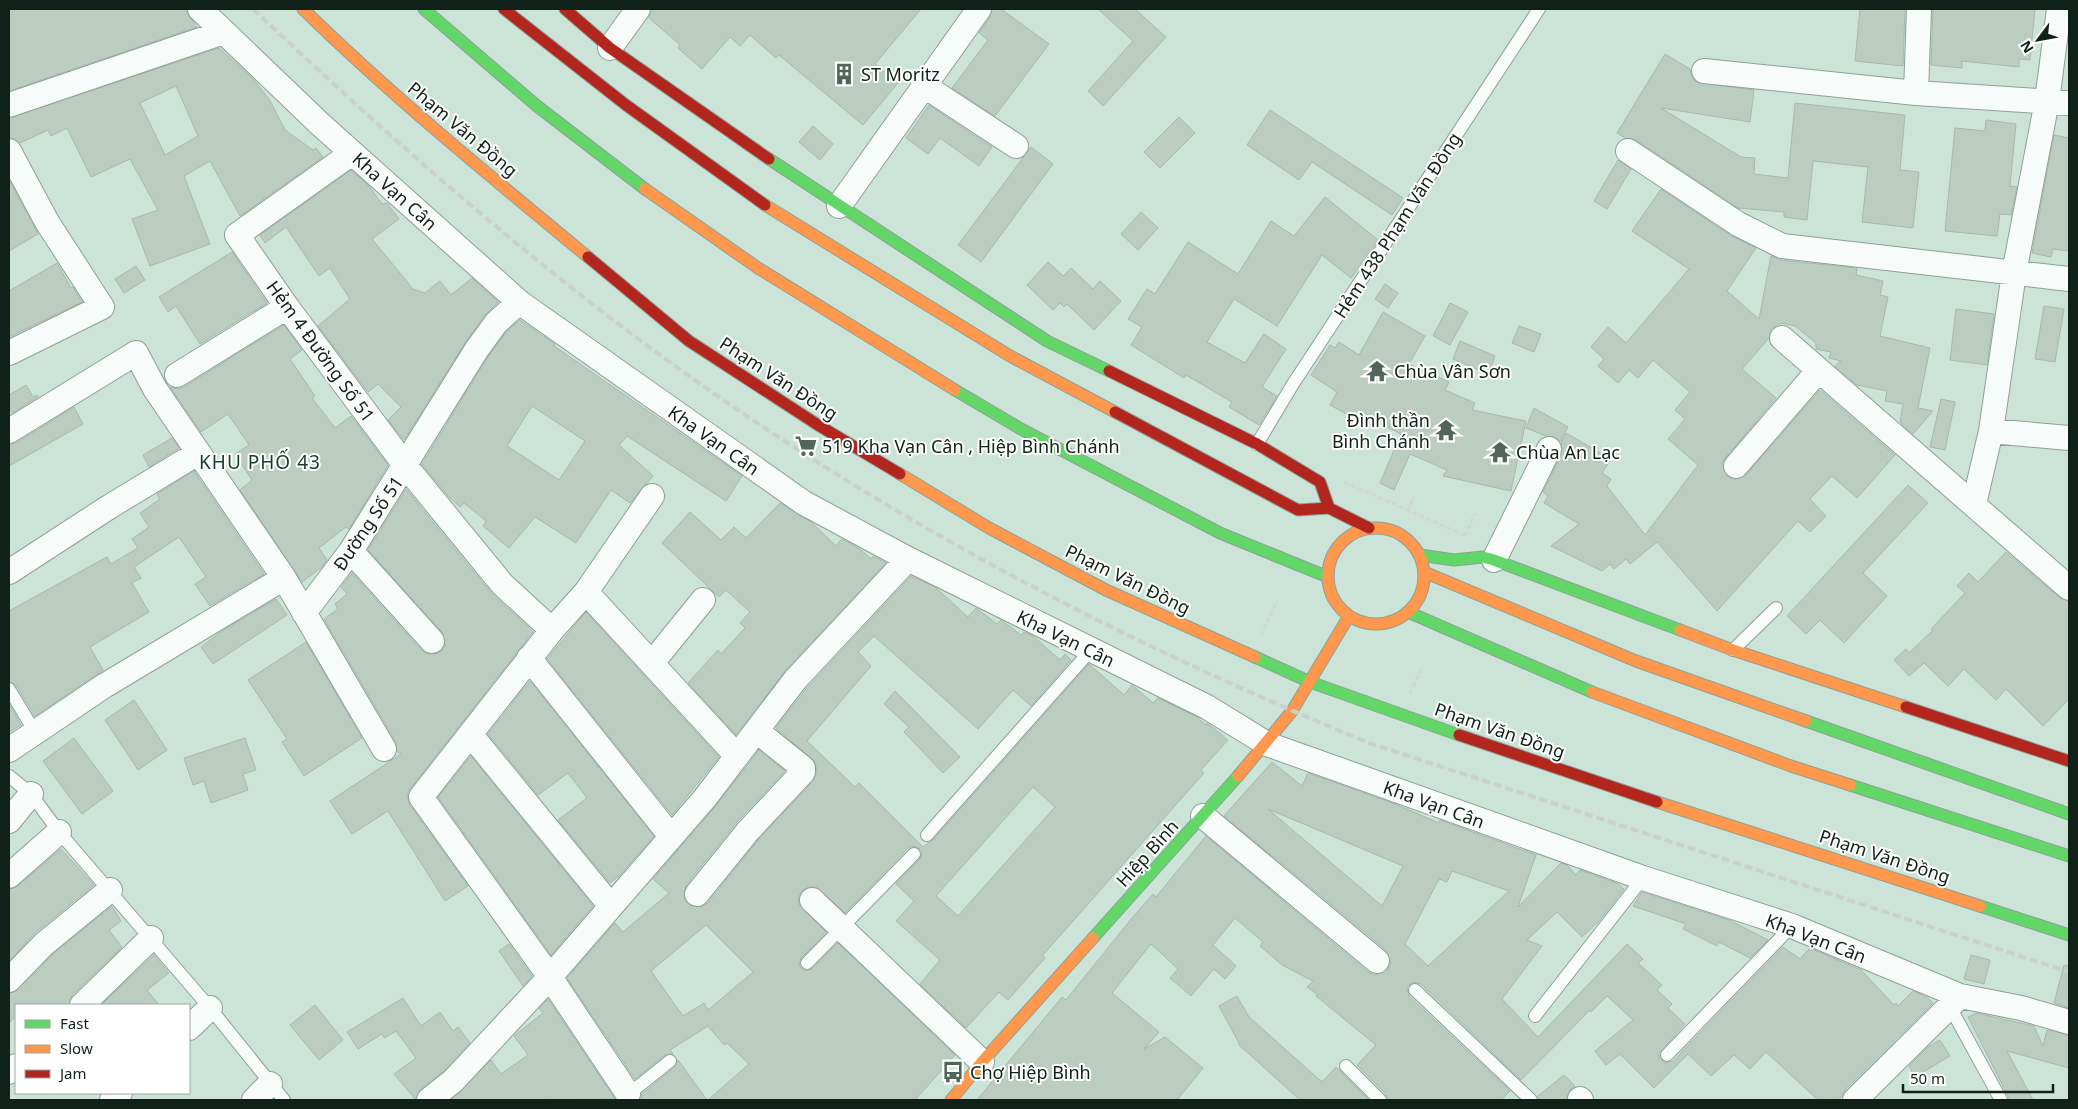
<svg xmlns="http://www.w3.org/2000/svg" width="2078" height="1109" font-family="'Noto Sans',sans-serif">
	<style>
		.building { fill: #bbccc0; stroke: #a8b8ad; fill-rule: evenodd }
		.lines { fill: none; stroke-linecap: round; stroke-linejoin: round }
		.lane-casing { stroke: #8da097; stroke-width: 14 }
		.street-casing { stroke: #8da097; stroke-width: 26 }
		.fast-casing { stroke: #8da097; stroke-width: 13 }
		.slow-casing { stroke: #8da097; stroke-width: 13 }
		.jam-casing { stroke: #8da097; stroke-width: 13 }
		.path { stroke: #cfd6d3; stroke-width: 3; stroke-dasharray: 5 2.5; stroke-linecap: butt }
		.lane { stroke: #f7fbf9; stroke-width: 12 }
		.street { stroke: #f7fbf9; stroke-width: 24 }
		.fast { stroke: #63d668; stroke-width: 11 }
		.slow { stroke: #ff974d; stroke-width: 11 }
		.jam { stroke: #b3261e; stroke-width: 11 }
		.rail { stroke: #c9d0cd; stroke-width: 4; stroke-dasharray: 8 4; stroke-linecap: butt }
		.labels { text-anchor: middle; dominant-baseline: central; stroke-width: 4; stroke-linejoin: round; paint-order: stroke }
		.poi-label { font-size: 18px; fill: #102119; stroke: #fff; text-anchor: start }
		.street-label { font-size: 18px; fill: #102119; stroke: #fff }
		.neighbourhood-label { font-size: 19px; letter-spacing: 1px; fill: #133c2c; stroke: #fff }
	</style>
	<rect width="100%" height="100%" fill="#cce4d8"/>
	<path class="building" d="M9 9H187V13L197 27 9 91Z
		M651 9H921L875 64 898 83 863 125 779 55 776 58 750 35 740 46 730 37 702 69 678 48 680 45 649 18Z
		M992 9H1001L1049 44 995 116 952 88 988 40 979 33 990 17Z
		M1098 9H1135L1166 37 1103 106 1088 91 1133 41Z
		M1860 9H1905L1903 66 1855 61Z
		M1933 9H2035L2030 60 2019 59V67L1962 61V68L1931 65Z
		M219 48 254 80 269 99 285 130 313 150 316 148 323 157 240 216 210 161 184 176 210 244 150 266 132 219 158 210 130 159 91 177 67 128 51 136 48 130 20 143 9 137V118ZM176 86 198 136 165 155 140 103Z
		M1665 54 1690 69 1692 77 1696 82 1754 90 1750 122 1661 108 1741 157 1755 158 1754 174 1788 178 1795 103 1905 115 1900 170 1919 172 1913 228 1862 222 1868 167 1813 161 1807 220 1784 217V212L1738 208 1636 140 1625 138 1617 133Z
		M929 105 992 147 979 166 940 138 928 154 906 138Z
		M1270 110 1403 198 1392 215 1312 162 1299 180 1247 145Z
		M1179 117 1195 133 1160 168 1144 152Z
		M1986 120 2016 124 2010 186 2017 187 2011 215 2000 214 1997 236 1945 231 1955 128 1985 131Z
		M813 126 833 144 820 160 799 142Z
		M2054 135 2069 138V246L2067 251 2053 249 2051 257 2032 253Z
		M1031 147 1053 164 981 262 958 245Z
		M1618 160 1631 169 1607 209 1594 201Z
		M351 170 368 185 382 204 387 203 399 219 372 239 413 289 425 293 440 281 451 295 472 278 498 302 485 315 466 341 404 440 388 420 401 407 378 384 368 392 318 326 350 299 330 268 319 276 286 227 265 243 260 235Z
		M9 180 38 234 9 251Z
		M1661 189 1730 235 1756 248 1727 291 1759 319 1771 256 1780 260 1857 268 1856 275 1883 281 1880 295 1888 297 1880 336 1930 348 1918 408 1933 411 1913 434 1900 422 1903 404 1885 401 1887 391 1857 385 1835 366 1841 361 1829 358 1831 352 1816 349V343L1795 326 1781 323 1771 329 1769 338 1742 369 1776 398 1726 457 1722 464 1727 476 1734 480 1746 475 1820 390 1895 455 1857 498 1832 476 1810 499 1826 516 1810 532 1798 521 1717 611 1657 542 1630 564 1626 559 1614 569 1610 564 1602 571 1551 546 1579 524 1544 503 1548 496 1543 492 1561 455V442L1566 433 1611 459 1602 473 1611 479 1607 486 1645 535 1698 465 1668 439 1685 419 1675 410 1690 392 1653 360 1638 378 1629 370 1618 383 1598 366 1604 359 1591 347 1608 327 1626 343 1689 269 1632 231Z
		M1325 197 1378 240 1351 278 1322 255 1277 326 1234 299 1207 342 1245 363 1264 334 1286 349 1262 387 1277 396 1259 425 1229 407 1232 402 1186 375 1184 378 1131 345 1142 327 1128 319 1147 289 1155 294 1188 242 1238 274 1271 221 1294 236Z
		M1141 212 1158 228 1138 250 1121 234Z
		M232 252 267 303 200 344 176 306 168 312 159 297Z
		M1048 262 1063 276 1071 268 1093 289 1100 281 1121 301 1094 330 1067 304 1064 307 1060 303 1053 310 1027 285Z
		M57 263 71 288 73 287 82 302 9 337V291Z
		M136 266 145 280 124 293 115 279Z
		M1385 284 1398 293 1388 308 1375 299Z
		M1450 303 1468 312 1450 345 1433 336Z
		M2044 306 2064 309 2055 362 2035 359Z
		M1956 309 1994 314 1987 365 1950 360Z
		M1383 312 1425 336 1409 364 1449 382 1445 390 1475 403 1472 410 1526 421 1511 491 1443 476 1447 470 1410 454 1394 490 1380 483 1401 434 1376 422 1372 428 1330 405 1337 392 1311 375 1330 345 1335 348 1339 342 1359 355Z
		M520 320 555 344 554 346 742 476 726 501 627 436 619 445 653 476 630 503 611 490 576 543 535 517 509 548 483 526 486 521 464 503 460 507 449 497 422 464 488 357 506 332ZM532 406 585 441 559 480 507 446Z
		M284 325 302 350 290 359 315 396 312 398 335 428 351 416 388 465 349 529 346 527 319 548 327 560 322 567 302 582 240 490 252 480 235 454 249 445 228 414 201 432 170 387 177 389 184 387Z
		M1519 326 1541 334 1534 352 1512 343Z
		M1460 341 1495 356 1488 374 1453 359Z
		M26 385 33 397 37 395 38 397 12 413 9 407V395Z
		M1941 399 1955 402 1945 450 1930 447Z
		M74 407 83 424 9 466V445L16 443Z
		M1534 408 1568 427 1560 441 1555 437 1546 436 1526 428Z
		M172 438 179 448 149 467 143 455Z
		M194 471 264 574 210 606 195 584 206 577 179 537 134 567 141 578 132 583 149 612 90 647 103 670 35 716 16 685 9 681V611L107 557 111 564 138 548 132 539 149 527 140 513 160 499 157 494Z
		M1908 485 1928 503 1863 573 1887 596 1844 643 1820 620 1806 634 1787 616Z
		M406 489 491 593 533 632 410 789 407 796 410 805 468 886 445 901 388 811 352 834 330 801 401 754 397 751 396 742 324 619 338 609 335 604 347 594 341 587 352 573 422 651 428 654H435L442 651 445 645 442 632 368 550Z
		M780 503 811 522 836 546 842 539 860 549 871 559 873 556 886 563 785 671 736 735 688 683 718 650 721 654 745 628 740 623 750 612 726 590 719 597 662 543 690 512 721 540 734 527 746 538Z
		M2006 552 2060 598 2069 601V699L2043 726 2006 689 1996 700 1964 669 1948 686 1924 663 1909 676 1894 660 1906 649 1909 653 1933 630 1931 629 1965 593 1957 586 1969 573 1978 582Z
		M911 576 935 587 968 617 976 608 997 624 1001 620 1021 635 1024 632 1033 636 1060 660 1065 654 1071 660 1031 706 1013 690 978 729 874 636 858 652 871 666 807 741 855 787 859 783 923 847 933 840 1089 664 1124 695 1132 685 1153 703 1158 698 1197 717 1206 725 1207 723 1228 740 1201 770 1204 773 1042 956 1045 958 1008 1000 999 992 966 1028 920 984 940 960 896 921 914 901 896 884 920 859 922 852 919 848 912 846 908 848 845 913 816 887H809L802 891 799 897V904L826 932 801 958 799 965 801 968 805 971 812 969 838 943 955 1055 915 1100H708L749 1064 727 1043 724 1045 708 1026 670 1050 673 1054 665 1055 635 1079 567 978 615 923 623 932 669 893 653 879 715 807 759 750 785 771 737 822 686 885 684 898 689 905 701 907 708 903 758 840 813 781 817 772 815 762 776 728 806 689ZM1033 787 1055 807 958 916 936 896ZM706 925 753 972 708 1010 704 1003 683 1016 651 971Z
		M276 599 287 615 213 664 201 647 225 629Z
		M586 612 719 757 672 815 547 659Z
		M306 642 362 738 304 776 282 742 287 739 248 680Z
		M530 681 654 836 619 876 610 883 558 820 587 798 568 773 538 795 488 734Z
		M895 691 960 757 943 773 904 732 909 727 884 704Z
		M134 700 167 750 138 770 105 720Z
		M9 704 21 725 9 732Z
		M74 738 113 791 82 814 43 761Z
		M245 738 256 770 243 774 248 790 211 803 204 781 193 785 184 758Z
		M471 756 593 906 551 955 438 797Z
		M1272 762 1302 786 1308 773 1395 804 1439 823 1440 820 1536 855 1518 907 1561 863 1567 865 1576 875 1580 870 1618 884 1624 889 1599 921 1582 937 1557 912 1527 940 1542 946 1502 999 1538 1037 1627 944 1643 959 1638 963 1662 985 1657 990 1672 1004 1668 1008 1685 1024 1659 1053V1058L1666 1063 1673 1061 1783 947 1800 959 1810 948 1861 970 1894 1005 1896 1003 1898 1006 1913 991 1928 998 1933 1003 1845 1090 1839 1100H1818L1766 1052 1750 1069 1734 1055 1711 1076 1688 1054 1654 1088 1620 1054 1606 1065 1595 1051 1633 1020 1607 996 1591 1012 1590 1010 1521 1080 1421 984 1413 982 1407 988 1409 996 1510 1091 1501 1100H1388L1386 1094 1357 1065 1376 1045 1316 996 1317 994 1307 987 1313 981 1282 965 1260 946 1263 942 1235 918 1213 945 1236 966 1225 979 1214 969 1191 996 1170 978 1178 969 1151 944 1112 993 1159 1032 1144 1049 1165 1037 1203 1068 1177 1100H977L1062 997 1066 1000 1132 918 1153 894 1156 897 1206 836 1368 972 1375 975 1387 970 1391 963 1386 950 1224 816ZM1268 809 1403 866 1382 906ZM1452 871 1509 891 1428 966 1405 944 1439 879 1447 882Z
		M61 849 94 885 35 933 9 961V889L18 886Z
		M1642 892 1729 920 1768 940 1750 958 1719 942 1717 946 1683 929 1686 924 1633 906Z
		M112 906 121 921 109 930 122 947 72 995 69 1005H16V1016L9 1023V993L19 990 53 954Z
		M509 944 532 976 523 986 499 951Z
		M154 955 169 973 147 990 159 1005H101Z
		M1971 955 1990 960 1984 984 1964 979Z
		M2064 965 2069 966V1008L2054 1003Z
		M1237 996 1249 1017 1322 1082 1336 1067 1369 1100H1300L1238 1044 1239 1043 1219 1006Z
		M403 998 421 1026 440 1012 453 1031 458 1027 470 1043 444 1071 420 1090 416 1100 394 1074 416 1058 396 1031 384 1038 382 1034 358 1049 347 1032Z
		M548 999 615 1099 451 1100 491 1060 501 1074 528 1055 514 1036 543 1013 539 1008Z
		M315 1005 343 1040 319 1060 290 1025Z
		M1976 1013 2034 1026 2043 1046 2047 1030 2069 1035V1068L2007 1051 2033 1100H2010L1968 1017Z
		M1940 1040 1950 1056 1915 1077 1909 1066 1928 1047Z
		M678 1060 707 1100H641L642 1094 675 1067Z
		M1564 1075 1575 1086 1570 1090 1567 1100H1539L1538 1096Z"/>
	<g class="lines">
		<g class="lane-casing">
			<path id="lane" d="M1257 444 1293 384 1539 9
				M1733 650 1776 608
				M9 689 35 732
				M9 776 31 794 59 832 210 1008 284 1100
				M927 835 1091 650
				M807 963 914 854
				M1415 990 1531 1100
				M1950 1007 2001 1100
				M1535 1016 1643 878
				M1667 1055 1792 926
				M1346 1066 1380 1100
				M625 1097 670 1061"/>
		</g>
		<g class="street-casing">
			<path id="street" d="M200 9 321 125 519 302 804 503 908 559 1207 707 1267 744 1643 878 1792 926 1960 996 2021 1008 2069 1022
				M610 48 638 9
				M1704 71 1916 93 2069 103
				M923 85 1016 146
				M1916 93 1919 9
				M9 105 224 32
				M9 151 47 222 102 307 9 353
				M1628 151 1738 224 1782 246 2069 279
				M352 153 237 235 287 307 408 469 502 584 552 630
				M839 206 979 9
				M1782 338 2069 588
				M177 375 287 307
				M9 431 136 353 155 389 284 578 384 749
				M1991 431 2069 438
				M1736 466 1818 371
				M1974 504 1991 431 2014 273 2047 101 2059 9
				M351 551 432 641
				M1494 560 1549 449
				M9 572 109 507 198 453
				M586 592 736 755
				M304 613 351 551 477 349 496 323 519 302
				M529 658 670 835
				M652 663 703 600
				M471 735 610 905
				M9 750 104 686 284 578
				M1203 816 1377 961
				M9 821 31 794
				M9 876 59 832
				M697 894 748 831 803 772V768L757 731
				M812 900 982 1062
				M9 980 44 944 110 890
				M82 1005 151 938
				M189 1028 210 1008
				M9 1072 16 1066
				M628 1094 550 977 421 797 552 630 586 592 652 496
				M1580 1099 1581 1100
				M112 1100 120 1093
				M254 1100 270 1084
				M429 1100 453 1081 550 977 705 798 795 680 908 559
				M1855 1100 1960 996"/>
		</g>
		<g class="fast-casing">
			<path id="fast" d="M424 9 537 106 645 189
				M769 159 1047 341 1109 371
				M955 390 1021 429 1220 533 1328 577
				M1420 555 1454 560 1483 557 1494 560 1680 630
				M1408 612 1592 692
				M1255 657 1310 682 1459 735
				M1806 721 2069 814
				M1850 785 2069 856
				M1980 906 2069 935
				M1093 938 1238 776"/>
		</g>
		<g class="slow-casing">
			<path id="slow" d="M303 9C393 97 491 177 588 257
				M645 189 758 268 955 390
				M765 205 1010 356 1115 412
				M900 474 989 528 1106 590 1255 657
				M1328 576a48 48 0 1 1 96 0a48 48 0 1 1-96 0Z
				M1424 572 1636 661 1806 721
				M1680 630 1733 650 1906 707
				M1592 692 1791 766 1850 785
				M1238 776 1292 711 1349 616
				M1657 802 1980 906
				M951 1100 982 1062 1093 938"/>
		</g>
		<g class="jam-casing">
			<path id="jam" d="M504 9 626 105 765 205
				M565 9 610 48 769 159
				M588 257 689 341 818 425 900 474
				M1109 371 1257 444 1320 482 1329 508
				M1115 412 1298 510 1329 508 1369 528
				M1906 707 2069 761
				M1459 735 1657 802"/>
		</g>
		<path class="path" d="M1344 482 1464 535
			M1407 512 1414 497
			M1465 536 1475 513
			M1261 636 1277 601
			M1410 694 1423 665"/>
		<use href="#lane" class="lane"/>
		<use href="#street" class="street"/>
		<use href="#fast" class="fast"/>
		<use href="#slow" class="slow"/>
		<use href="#jam" class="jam"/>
		<path class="rail" d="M253 9C394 142 540 271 699 383 907 530 1136 648 1372 744L2069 972"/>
	</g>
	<defs>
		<g id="building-bare" transform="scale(1.725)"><path d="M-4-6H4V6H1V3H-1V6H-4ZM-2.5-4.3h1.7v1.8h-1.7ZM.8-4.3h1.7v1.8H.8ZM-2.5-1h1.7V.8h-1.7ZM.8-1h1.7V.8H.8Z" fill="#52655c" stroke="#fff" stroke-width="2.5" paint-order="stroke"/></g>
		<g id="temple-bare" transform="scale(1.725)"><path d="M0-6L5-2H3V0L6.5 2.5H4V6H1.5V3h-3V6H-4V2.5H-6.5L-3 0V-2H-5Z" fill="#52655c" stroke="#fff" stroke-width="2.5" paint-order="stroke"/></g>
		<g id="supermarket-bare" transform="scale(1.725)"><path d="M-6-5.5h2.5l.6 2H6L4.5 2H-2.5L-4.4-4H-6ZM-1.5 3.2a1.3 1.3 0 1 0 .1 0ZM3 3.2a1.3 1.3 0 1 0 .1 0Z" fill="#52655c" stroke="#fff" stroke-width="2.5" paint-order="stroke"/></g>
		<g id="bus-bare" transform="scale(1.725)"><path d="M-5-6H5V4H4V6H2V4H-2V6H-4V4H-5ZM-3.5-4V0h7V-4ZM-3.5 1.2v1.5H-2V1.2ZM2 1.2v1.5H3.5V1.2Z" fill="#52655c" stroke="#fff" stroke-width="2.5" paint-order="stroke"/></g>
	</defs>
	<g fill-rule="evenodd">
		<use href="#building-bare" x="844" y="74"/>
		<use href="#temple-bare" x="1377" y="371"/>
		<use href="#temple-bare" x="1446" y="430"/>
		<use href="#supermarket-bare" x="806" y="446"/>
		<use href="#temple-bare" x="1500" y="452"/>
		<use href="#bus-bare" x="953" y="1072"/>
	</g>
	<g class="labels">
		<g class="poi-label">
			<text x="861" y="74">ST Moritz</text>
			<text x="1394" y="371">Chùa Vân Sơn</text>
			<text x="1430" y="420" text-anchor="end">Đình thần<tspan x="1430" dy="21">Bình Chánh</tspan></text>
			<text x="822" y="446">519 Kha Vạn Cân , Hiệp Bình Chánh</text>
			<text x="1516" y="452">Chùa An Lạc</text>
			<text x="970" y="1072">Chợ Hiệp Bình</text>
		</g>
		<g class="street-label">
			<text transform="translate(463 129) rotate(40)">Phạm Văn Đồng</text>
			<text transform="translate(395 191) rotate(42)">Kha Vạn Cân</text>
			<text transform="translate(1397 225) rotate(-57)">Hẻm 438 Phạm Văn Đồng</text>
			<text transform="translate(321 351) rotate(54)">Hẻm 4 Đường Số 51</text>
			<text transform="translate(779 378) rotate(33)">Phạm Văn Đồng</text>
			<text transform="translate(714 440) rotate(35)">Kha Vạn Cân</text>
			<text transform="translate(368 523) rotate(-56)">Đường Số 51</text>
			<text transform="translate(1128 579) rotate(26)">Phạm Văn Đồng</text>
			<text transform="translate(1066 638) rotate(26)">Kha Vạn Cân</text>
			<text transform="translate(1500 730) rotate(19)">Phạm Văn Đồng</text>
			<text transform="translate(1434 804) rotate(20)">Kha Vạn Cân</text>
			<text transform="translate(1147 853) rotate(-48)">Hiệp Bình</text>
			<text transform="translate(1885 856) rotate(18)">Phạm Văn Đồng</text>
			<text transform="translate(1816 938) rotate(21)">Kha Vạn Cân</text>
		</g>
		<g class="neighbourhood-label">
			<text x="260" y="462">KHU PHỐ 43</text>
		</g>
	</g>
	<rect width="2078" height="1109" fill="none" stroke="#102119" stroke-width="20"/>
	<rect x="15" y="1004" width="175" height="90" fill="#ffffff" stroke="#9fa6a3"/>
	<rect x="25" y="1020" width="25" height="8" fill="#63d668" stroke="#9fa6a3"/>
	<text x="60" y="1029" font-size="15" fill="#102119">Fast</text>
	<rect x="25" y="1045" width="25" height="8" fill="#ff974d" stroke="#9fa6a3"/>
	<text x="60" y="1054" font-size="15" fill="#102119">Slow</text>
	<rect x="25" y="1070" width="25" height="8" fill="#b3261e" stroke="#9fa6a3"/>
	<text x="60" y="1079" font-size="15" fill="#102119">Jam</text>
	<g transform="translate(2038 40) rotate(238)" stroke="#ffffff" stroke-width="4" paint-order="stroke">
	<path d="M0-4L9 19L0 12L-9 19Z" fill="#102119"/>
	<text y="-8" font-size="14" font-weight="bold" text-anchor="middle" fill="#102119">N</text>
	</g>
	<path d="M1903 1084v8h150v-8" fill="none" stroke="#102119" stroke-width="2.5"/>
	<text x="1910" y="1084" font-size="15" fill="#102119" stroke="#ffffff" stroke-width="4" paint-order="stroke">50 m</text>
</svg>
